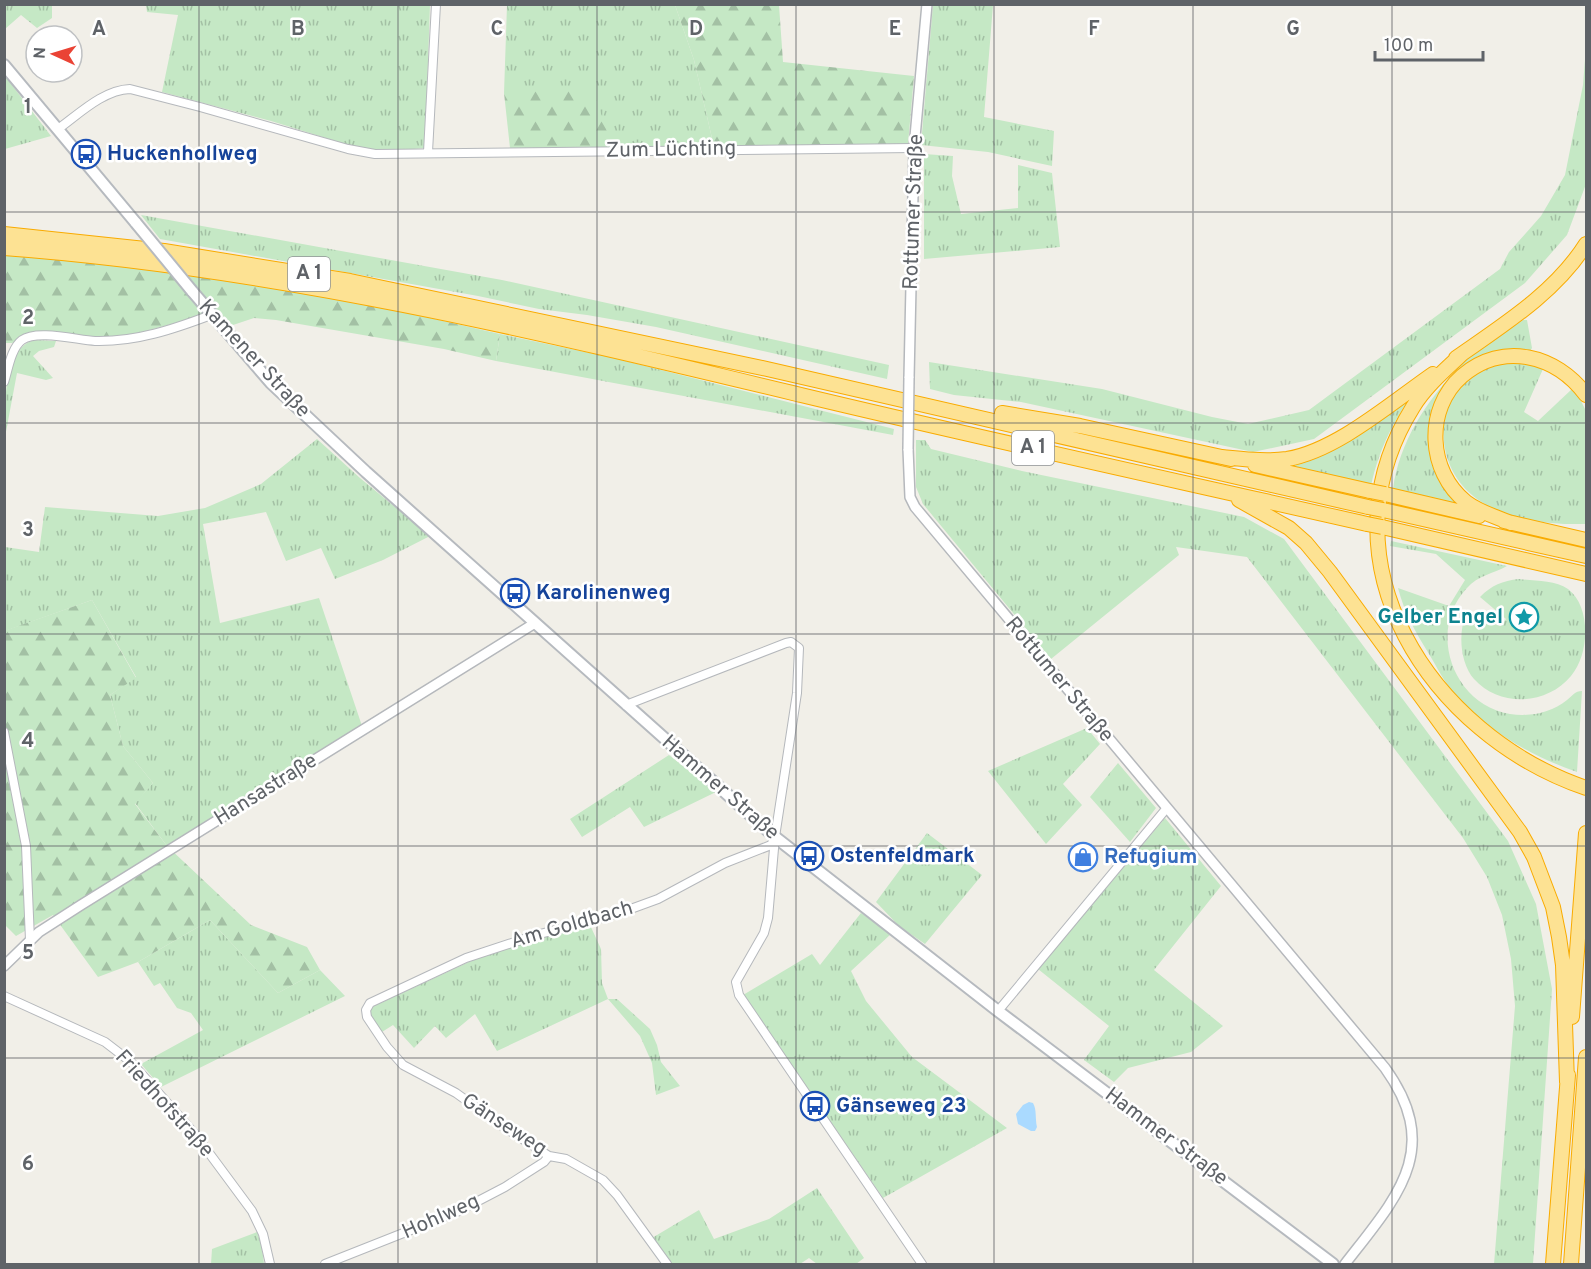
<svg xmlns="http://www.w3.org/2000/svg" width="1591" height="1269" font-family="Overpass,sans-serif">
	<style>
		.grass { fill: url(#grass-tufts) }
		.forest { fill: url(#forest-firs) }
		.water { fill: #aadaff }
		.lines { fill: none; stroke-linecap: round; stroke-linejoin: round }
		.minor-casing { stroke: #b5b8bc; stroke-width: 10 }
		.tertiary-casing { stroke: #b5b8bc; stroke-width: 12 }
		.secondary-casing { stroke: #b6babf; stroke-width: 14 }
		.motorway-casing { stroke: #f9ab00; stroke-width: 16 }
		.minor { stroke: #fff; stroke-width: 8 }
		.tertiary { stroke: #fff; stroke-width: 9 }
		.secondary { stroke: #fff; stroke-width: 10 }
		.motorway { stroke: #fde293; stroke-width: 14 }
		.tertiary-bridge-casing { stroke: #b5b8bc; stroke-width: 12; stroke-linecap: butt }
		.secondary-bridge-casing { stroke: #b6babf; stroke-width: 14; stroke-linecap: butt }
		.motorway-bridge-casing { stroke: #f9ab00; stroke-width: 16; stroke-linecap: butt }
		.tertiary-bridge { stroke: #fff; stroke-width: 9 }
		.secondary-bridge { stroke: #fff; stroke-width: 10 }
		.motorway-bridge { stroke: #fde293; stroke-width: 14 }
		.grid { fill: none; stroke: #5f6368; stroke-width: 1.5; stroke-opacity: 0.55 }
		.labels { text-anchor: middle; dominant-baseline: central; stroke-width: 5; stroke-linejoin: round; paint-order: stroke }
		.shield { fill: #fff; stroke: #8f9295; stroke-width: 1.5 }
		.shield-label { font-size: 20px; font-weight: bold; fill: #5f6368 }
		.street-label { font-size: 21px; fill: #5f6368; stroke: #fff }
		.transit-label { font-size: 21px; font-weight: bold; fill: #164399; stroke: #fff; text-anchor: start }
		.culture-label { font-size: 21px; font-weight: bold; fill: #0d838f; stroke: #fff; text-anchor: end }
		.shop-label { font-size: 21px; font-weight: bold; fill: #366cbe; stroke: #fff; text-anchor: start }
		.grid-label { font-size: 20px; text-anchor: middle; font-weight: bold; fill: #5f6368; stroke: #fff; stroke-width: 5; stroke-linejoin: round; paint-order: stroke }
	</style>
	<defs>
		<pattern id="grass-tufts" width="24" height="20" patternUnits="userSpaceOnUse" patternTransform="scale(1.5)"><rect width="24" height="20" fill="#c5e8c5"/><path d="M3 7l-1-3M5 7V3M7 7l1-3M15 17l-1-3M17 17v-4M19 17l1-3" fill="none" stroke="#a3c0a4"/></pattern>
		<pattern id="forest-firs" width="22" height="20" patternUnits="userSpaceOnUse" patternTransform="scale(1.5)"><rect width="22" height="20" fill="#c5e8c5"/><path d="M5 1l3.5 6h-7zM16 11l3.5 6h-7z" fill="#a3c0a4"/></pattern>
	</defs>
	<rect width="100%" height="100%" fill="#f1efe8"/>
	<path class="grass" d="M5 4 52 5V18L37 28 21 15 5 29Z
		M146 5H430L425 148 391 151 358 148 271 121 162 92 178 15 147 12Z
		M507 5H675L694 60 714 147 613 148 504 93Z
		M933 5H993L984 117 1054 131 1052 166 988 152 921 145Z
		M1586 46V184L1567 235 1525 283 1314 439 1253 452 1021 402 954 395 930 389 929 362 1102 389 1212 417 1248 424 1309 410 1500 269 1509 252 1541 216 1565 175 1583 85Z
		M4 76H5L51 136 5 149Z
		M924 154 953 156 952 176 961 214 1018 208V165L1052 173 1060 247 924 259Z
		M141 215 502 280 889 365 887 379 656 327 587 315 539 309 478 296 160 239Z
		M1523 320H1527L1532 348 1530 351 1499 353 1435 405C1426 430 1426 457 1439 480 1445 490 1455 497 1461 506L1393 489C1399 443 1426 402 1456 370 1474 350 1501 336 1523 320Z
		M500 334 614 358 894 429 893 435 496 361Z
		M36 340 56 341 54 347 39 351 33 356 53 378 46 380 17 373 5 437C5 411 2 345 36 340Z
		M1517 363 1532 365 1543 369 1524 412 1538 421 1572 389 1577 393 1586 411V524C1551 525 1506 520 1477 499 1431 466 1431 392 1486 368 1496 364 1507 364 1517 363Z
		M1412 394C1392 425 1379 449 1371 486L1279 466Z
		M317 439 360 478 430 536 383 560 335 579 321 548 286 561 266 512 203 524 220 623 319 598 362 726 167 846 135 803 153 783 123 746 110 695 136 677 92 600 5 631V547L39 552 45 507 158 516 205 508 261 484Z
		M916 440H925L931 449 1022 471 1244 517 1284 539 1508 841 1536 904 1552 989 1533 1264H1494L1515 1006 1511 959 1502 915 1487 877 1463 838 1247 557 1176 547 1179 555 1051 659 923 504 916 487Z
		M1391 541 1507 566C1493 574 1478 575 1467 588 1427 630 1452 704 1510 714 1530 717 1551 713 1567 700 1572 696 1575 691 1582 691L1577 772C1531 756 1487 731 1454 693 1444 682 1437 667 1429 654 1416 633 1404 612 1398 588L1449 606 1465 580 1436 554 1390 546Z
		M1519 579C1535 581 1555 580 1568 589 1591 606 1590 654 1571 676 1547 705 1500 708 1474 679 1460 663 1458 633 1466 614L1501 626 1506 619 1480 597C1492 585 1502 581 1519 579Z
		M1087 728 1100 744 1063 784 1082 805 1046 844 988 771Z
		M669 755 716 792 644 827 630 807 582 837 570 819Z
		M1118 763 1156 808 1130 842 1090 797Z
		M1165 818 1221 886 1154 970 1223 1026 1191 1052 1128 1068 1114 1082 1084 1060 1109 1026 1038 969Z
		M927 833 982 875 925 944 899 926 876 902Z
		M861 913 891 934 851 971 866 1001 912 1057 1007 1128 883 1198 743 995 812 954 820 965Z
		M210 920 278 993 320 970 345 996 161 1087 141 1064 203 1030 191 1013 177 1008 160 983 154 986 138 962Z
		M590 925 601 949 602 983 608 999H617L650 1029 657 1045 661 1062 680 1086 656 1095 652 1063 640 1036 608 999 497 1051 475 1014 446 1038 435 1026 414 1048 393 1025 382 1032 370 1014 372 1007 486 954 538 936Z
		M817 1188 864 1258 856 1264H817L809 1258 800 1264H671L652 1238 699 1210 714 1239 769 1219Z
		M257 1232 262 1247 264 1264H211L212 1249Z"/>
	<path class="forest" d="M675 5H779L783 62 914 76 908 144 714 147 694 60Z
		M592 88 613 148H510L504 93Z
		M5 253 165 269 387 308 500 334 496 361 444 349 276 320 254 318 230 326 219 311 124 337 92 338 36 333 12 343H5Z
		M92 600 136 678 110 695 123 746 153 783 135 804 167 846 251 925 307 947 320 970 278 993 210 920 138 962 98 977 53 915 16 936 5 925 4 631Z"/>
	<path class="water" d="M1029 1102 1033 1103C1037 1110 1035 1119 1037 1127L1035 1131H1031L1018 1124 1016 1114 1023 1105Z"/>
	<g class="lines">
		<g class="minor-casing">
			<path id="minor" d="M58 129C79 114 103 90 130 89L200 107 348 149 375 154 914 148
				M428 152 436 4
				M4 382C8 370 11 348 22 340 37 329 77 340 95 341 136 342 174 329 211 315
				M626 705 786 643 791 642 799 648 797 693 775 837 768 918 764 933 736 982 739 995 922 1264
				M4 732 26 846 30 940
				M4 996 105 1042 131 1062 195 1134 252 1211 263 1234 270 1264
				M998 1011 1166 809
				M325 1264 459 1211 505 1187 544 1162 549 1156
				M667 1264 617 1195 603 1180 566 1159 549 1156 499 1124 456 1093 403 1065 387 1047 367 1017 366 1010 370 1003 466 958 536 935 617 914 658 899 725 863 771 845 775 838"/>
		</g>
		<g class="tertiary-casing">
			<path id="tertiary" d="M909 378 914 148 927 4
				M908 449 910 497 915 507 1385 1068C1444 1150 1396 1198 1345 1264
				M4 966 39 932 81 905 535 623"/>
		</g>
		<g class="secondary-casing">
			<path id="secondary" d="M4 65 136 223
				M192 291 271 383 366 472 775 837 998 1011 1333 1264"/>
		</g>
		<g class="motorway-casing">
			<path id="motorway" d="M4 234 164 251 350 281 767 369 1368 507
				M4 248C274 268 539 332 801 395 989 440 1178 481 1367 524
				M1462 354C1445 370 1426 386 1413 407 1316 562 1431 735 1586 788
				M1456 358C1503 325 1555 293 1586 244
				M1002 413 1080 426 1231 459
				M1222 457C1244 459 1265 462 1287 459 1336 451 1391 403 1433 374
				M1255 465 1370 491
				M1385 494 1479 516
				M1239 500 1289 528 1306 543 1330 572 1520 832 1534 857 1553 907 1559 937 1563 965 1567 1082
				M1383 510 1586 556
				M1504 521 1586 540
				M1511 523C1496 517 1479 512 1466 502 1428 472 1424 409 1462 376 1503 341 1556 355 1586 395
				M1382 527 1586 574
				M1572 1017 1586 833
				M1553 1264 1568 1075
				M1571 1264 1586 1057"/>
		</g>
		<use href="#minor" class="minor"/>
		<use href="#tertiary" class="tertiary"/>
		<use href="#secondary" class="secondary"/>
		<use href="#motorway" class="motorway"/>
		<g class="tertiary-bridge-casing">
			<path id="tertiary-bridge" d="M908 449 909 378"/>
		</g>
		<g class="secondary-bridge-casing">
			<path id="secondary-bridge" d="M136 223 192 291"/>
		</g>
		<g class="motorway-bridge-casing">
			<path id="motorway-bridge" d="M1370 491 1385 494
				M1368 507 1383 510
				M1367 524 1382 527"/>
		</g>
		<use href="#tertiary-bridge" class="tertiary-bridge"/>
		<use href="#secondary-bridge" class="secondary-bridge"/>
		<use href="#motorway-bridge" class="motorway-bridge"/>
	</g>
	<path class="grid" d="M199 4V1264M398 4V1264M597 4V1264M796 4V1264M994 4V1264M1193 4V1264M1392 4V1264M4 212H1586M4 423H1586M4 634H1586M4 846H1586M4 1058H1586"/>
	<defs>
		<g id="bus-ring" transform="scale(1.5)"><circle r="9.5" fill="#fff" stroke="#1a4fb4" stroke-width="1.5"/><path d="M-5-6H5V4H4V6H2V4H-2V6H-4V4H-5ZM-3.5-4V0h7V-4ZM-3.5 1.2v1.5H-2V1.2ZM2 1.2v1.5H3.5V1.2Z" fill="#1a4fb4"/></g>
		<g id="sight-ring" transform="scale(1.5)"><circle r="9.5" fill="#fff" stroke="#0f9aa8" stroke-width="1.5"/><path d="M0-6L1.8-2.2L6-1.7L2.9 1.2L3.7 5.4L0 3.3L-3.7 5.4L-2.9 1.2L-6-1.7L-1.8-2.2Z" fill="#0f9aa8"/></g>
		<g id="shop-ring" transform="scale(1.5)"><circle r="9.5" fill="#fff" stroke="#3f7fe0" stroke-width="1.5"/><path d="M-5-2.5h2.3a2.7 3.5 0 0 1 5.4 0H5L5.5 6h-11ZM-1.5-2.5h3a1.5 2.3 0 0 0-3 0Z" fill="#3f7fe0"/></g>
	</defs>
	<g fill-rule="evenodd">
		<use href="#bus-ring" x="86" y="154"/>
		<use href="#bus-ring" x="515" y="593"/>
		<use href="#sight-ring" x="1524" y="617"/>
		<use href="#bus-ring" x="809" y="856"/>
		<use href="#shop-ring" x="1083" y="857"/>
		<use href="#bus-ring" x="815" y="1106"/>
	</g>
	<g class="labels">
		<g class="shield">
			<rect x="288" y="257" width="42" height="34" rx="4.5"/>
			<rect x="1012" y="431" width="42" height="34" rx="4.5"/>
		</g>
		<g class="shield-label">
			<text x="309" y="274">A 1</text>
			<text x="1033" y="448">A 1</text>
		</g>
		<g class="street-label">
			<text transform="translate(671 150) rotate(-1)">Zum Lüchting</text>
			<text transform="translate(914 212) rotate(-88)">Rottumer Straße</text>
			<text transform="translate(254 359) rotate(47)">Kamener Straße</text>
			<text transform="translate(1059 680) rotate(50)">Rottumer Straße</text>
			<text transform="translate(720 788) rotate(41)">Hammer Straße</text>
			<text transform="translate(266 790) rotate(-32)">Hansastraße</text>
			<text transform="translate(572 925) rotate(-16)">Am Goldbach</text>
			<text transform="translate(164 1104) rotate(48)">Friedhofstraße</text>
			<text transform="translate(504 1125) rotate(33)">Gänseweg</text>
			<text transform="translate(1166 1137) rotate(37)">Hammer Straße</text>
			<text transform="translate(441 1217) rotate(-24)">Hohlweg</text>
		</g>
		<g class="transit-label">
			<text x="107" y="154">Huckenhollweg</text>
			<text x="536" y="593">Karolinenweg</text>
			<text x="830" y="856">Ostenfeldmark</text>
			<text x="836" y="1106">Gänseweg 23</text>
		</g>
		<g class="culture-label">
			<text x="1503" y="617">Gelber Engel</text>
		</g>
		<g class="shop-label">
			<text x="1104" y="857">Refugium</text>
		</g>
	</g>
	<g class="grid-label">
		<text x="99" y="35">A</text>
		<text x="298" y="35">B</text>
		<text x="497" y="35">C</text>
		<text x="696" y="35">D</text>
		<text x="895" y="35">E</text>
		<text x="1094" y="35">F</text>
		<text x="1293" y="35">G</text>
		<text x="28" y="113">1</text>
		<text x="28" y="324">2</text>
		<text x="28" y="536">3</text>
		<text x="28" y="747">4</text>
		<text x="28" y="959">5</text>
		<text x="28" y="1170">6</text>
	</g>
	<rect width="1591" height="1269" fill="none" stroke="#5f6368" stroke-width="12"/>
	<g transform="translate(54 54) rotate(274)"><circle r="28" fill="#ffffff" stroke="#bfc1c3" stroke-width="1.5"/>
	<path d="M0-4.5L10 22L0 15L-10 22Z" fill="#ea4335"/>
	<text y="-9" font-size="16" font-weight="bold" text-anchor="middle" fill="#5f6368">N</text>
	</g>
	<path d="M1375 51v9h108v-9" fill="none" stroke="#5f6368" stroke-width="3"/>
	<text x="1384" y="51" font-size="18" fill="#5f6368" stroke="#ffffff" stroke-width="4.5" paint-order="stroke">100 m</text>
</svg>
